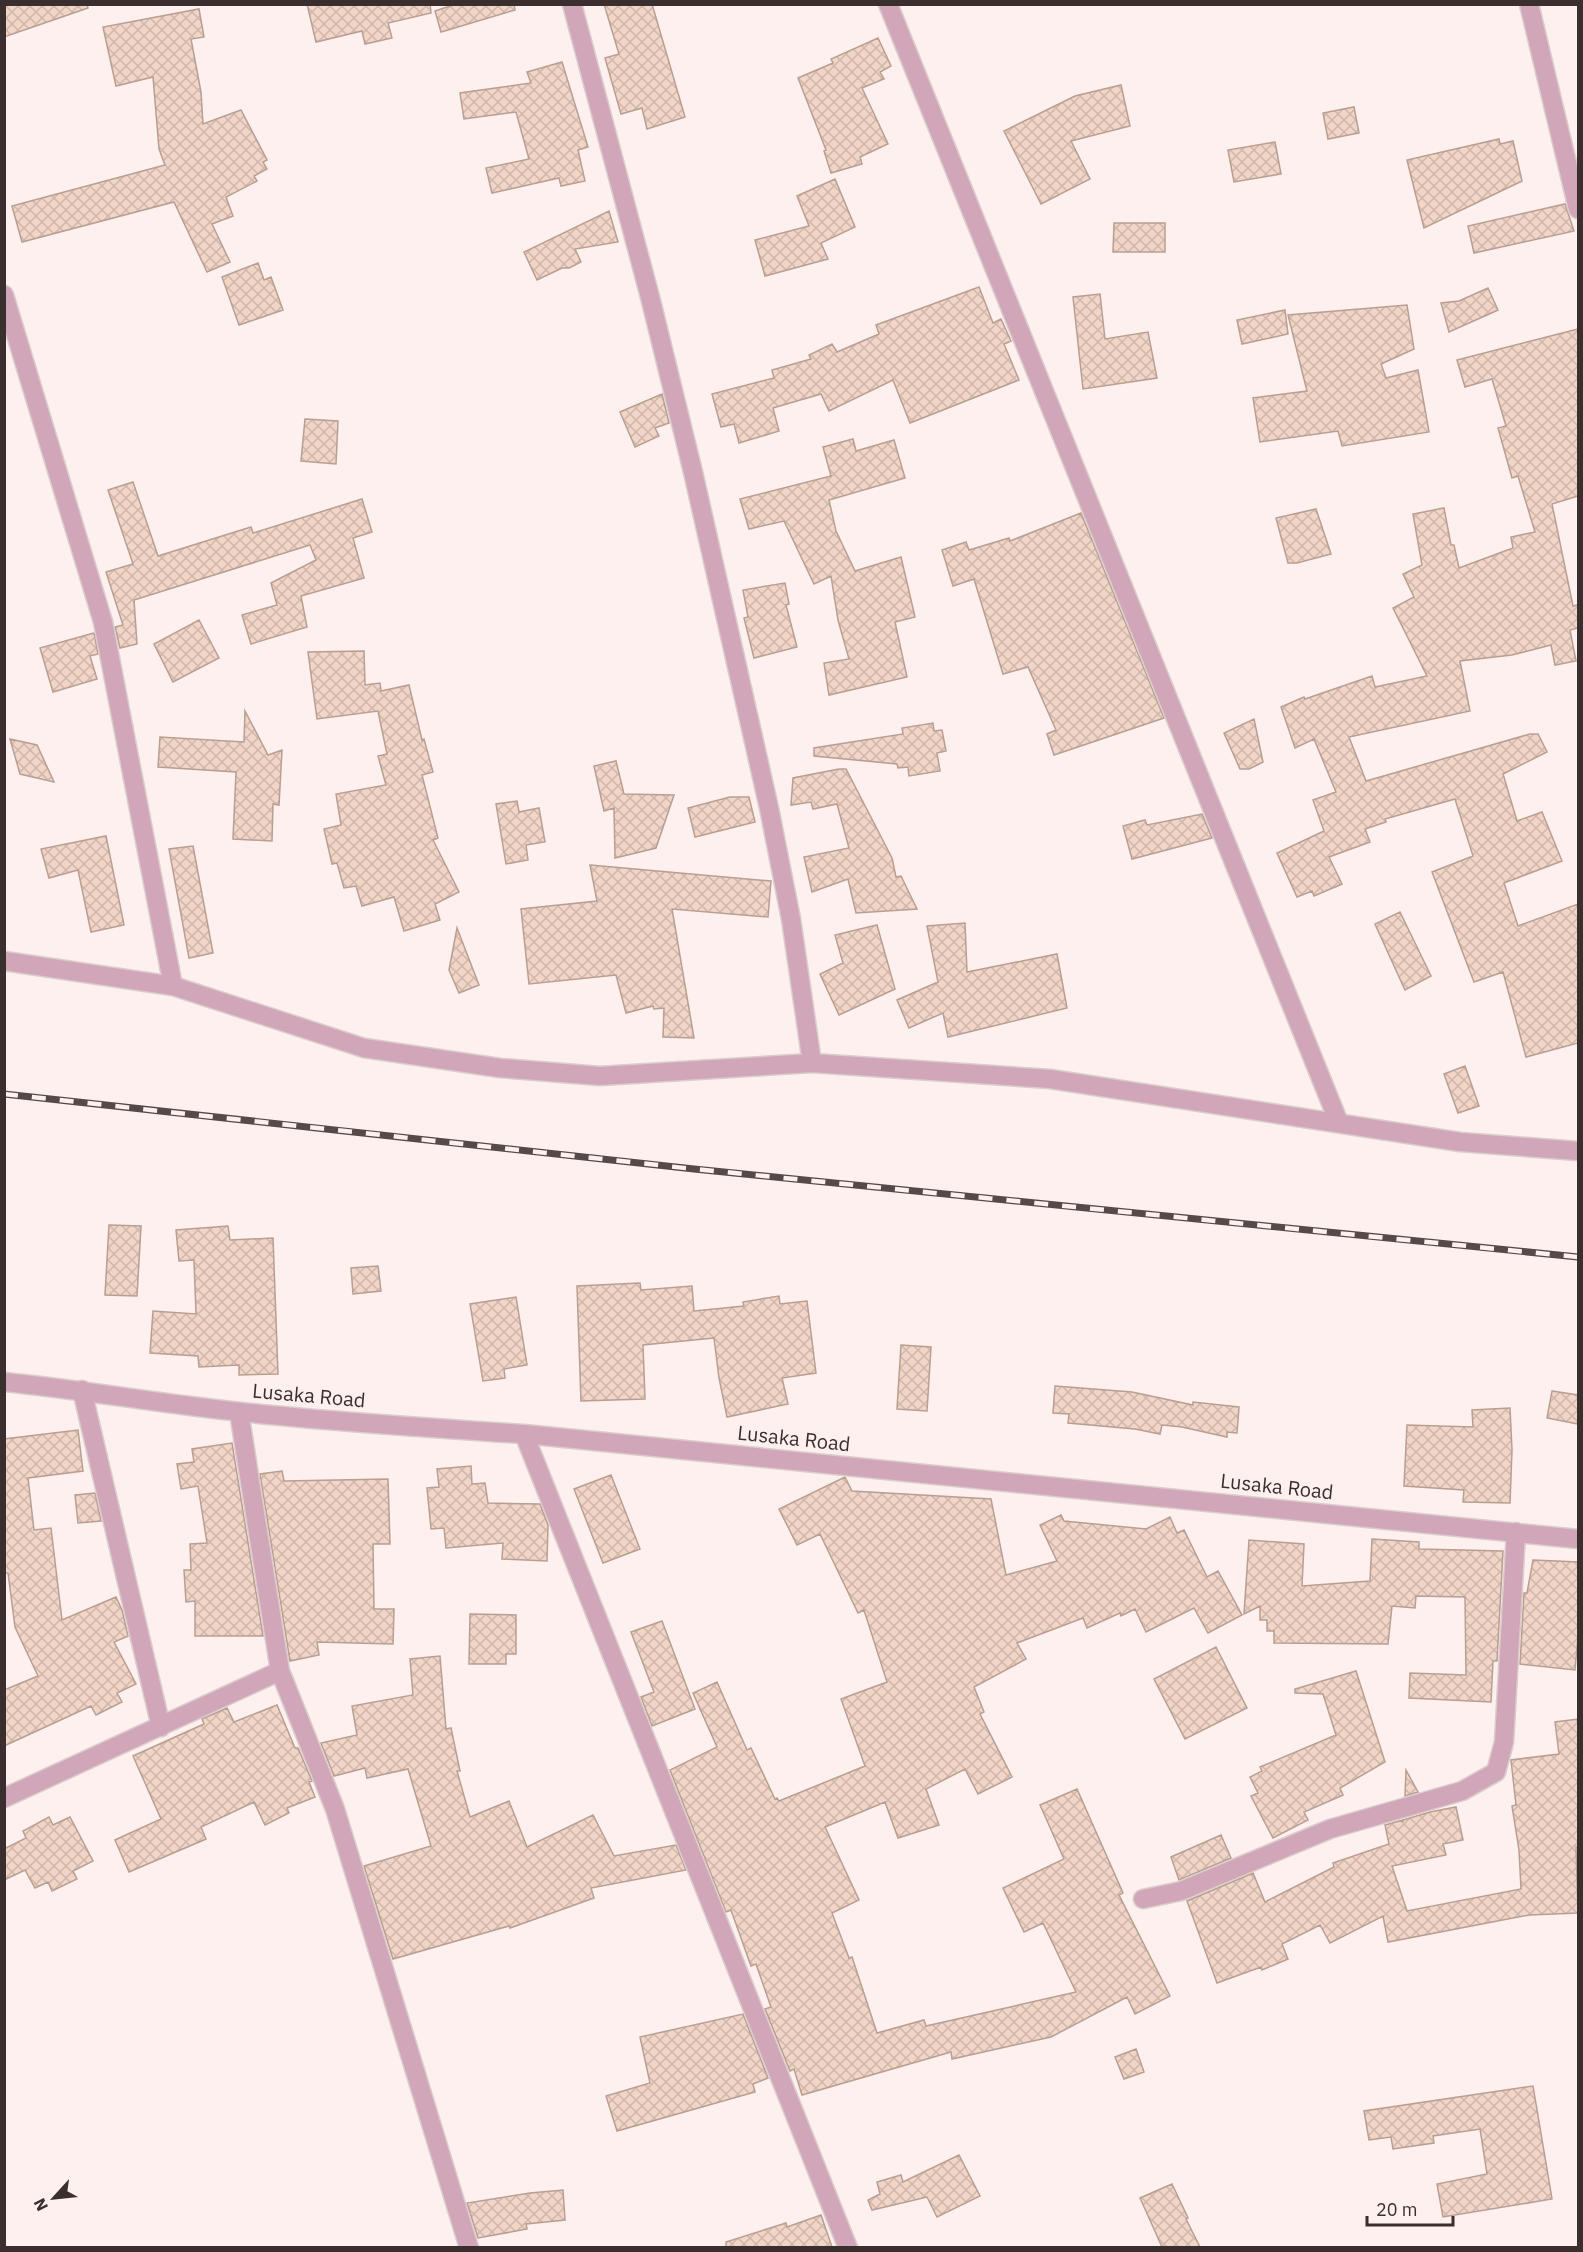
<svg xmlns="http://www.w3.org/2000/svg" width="1583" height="2252" font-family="'IBM Plex Sans',sans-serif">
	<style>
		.building { fill: url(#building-cross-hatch); stroke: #b99e91; stroke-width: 1.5 }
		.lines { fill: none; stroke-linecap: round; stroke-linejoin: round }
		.minor-casing { stroke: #dacdcc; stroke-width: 21 }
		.minor { stroke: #d1a6b9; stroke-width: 18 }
		.rail-casing { stroke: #554949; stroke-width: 7 }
		.rail { stroke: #fdf0ef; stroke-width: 4.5; stroke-dasharray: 14; stroke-linecap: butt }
		.labels { text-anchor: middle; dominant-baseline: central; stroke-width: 6; stroke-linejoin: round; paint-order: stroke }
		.street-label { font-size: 20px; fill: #3a2e2e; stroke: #fdf0ef }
	</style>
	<defs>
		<pattern id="building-cross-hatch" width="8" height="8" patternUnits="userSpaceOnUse" patternTransform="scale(1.5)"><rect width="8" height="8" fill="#f1d5c7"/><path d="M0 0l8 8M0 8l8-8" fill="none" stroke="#cfb7ab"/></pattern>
	</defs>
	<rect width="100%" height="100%" fill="#fdf0ef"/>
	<path class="building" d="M4 4H87L88 8 4 37Z
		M307 4H430L431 13 388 23 392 38 365 44 362 31 316 42Z
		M456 4H514L515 10 441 32 435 11Z
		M604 4H652L685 117 647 129 642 108 621 114 605 58 619 54Z
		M199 9 204 37 191 39 201 92 203 124 241 110 267 160 263 162 267 169 254 176 257 181 226 197 233 216 212 224 230 262 207 272 174 202 22 242 12 206 165 165 159 149 153 77 116 86 103 27Z
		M878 38 891 66 880 72 884 79 862 88 888 144 860 157 862 164 831 173 824 151 826 150 798 78 833 63 831 59Z
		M562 62 588 147 578 150 585 181 561 186 559 178 492 193 486 168 529 159 516 112 464 119 460 93 531 83 527 72Z
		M1121 85 1130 126 1071 141 1090 179 1041 204 1004 131 1075 96Z
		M1354 107 1359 133 1328 139 1323 113Z
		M1499 139 1500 144 1513 141 1522 181 1424 228 1407 160Z
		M1275 142 1281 174 1234 182 1228 150Z
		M835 179 855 227 821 243 828 259 765 276 755 240 809 226 797 196Z
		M1565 204 1574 231 1474 253 1468 226Z
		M609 211 618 242 575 249 581 262 569 268H562L537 280 524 252Z
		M1114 223H1165V252H1113Z
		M258 263 264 280 271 277 283 310 239 325 222 277Z
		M979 287 993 323 1001 319 1011 341 1004 344 1019 380 910 423 893 380 829 411 821 394 773 408 779 431 739 443 734 424 721 427 712 394 774 378 772 370 811 359 809 355 832 344 837 352 879 334 876 325Z
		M1488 288 1498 310 1449 332 1441 303 1459 301Z
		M1100 294 1105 339 1148 332 1157 378 1083 389 1073 297Z
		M1407 305 1414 349 1381 364 1386 378 1418 370 1429 432 1342 446 1338 431 1260 442 1253 398 1307 391 1288 315Z
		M1285 310 1288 334 1242 344 1237 320Z
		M1578 329V496L1552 504 1573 606 1578 605V628L1570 630 1576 661 1555 665 1551 645 1512 655 1460 661 1470 711 1349 737 1366 781 1530 734H1538L1547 752 1503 774 1517 821 1542 812 1562 861 1504 883 1518 926 1578 904V1043L1526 1057 1503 972 1474 982 1432 872 1473 856 1455 799 1385 819 1386 822 1365 829 1370 842 1329 857 1342 884 1314 896 1312 891 1297 897 1277 853 1324 831 1313 800 1336 792 1314 739 1295 748 1281 707 1304 697 1305 699 1372 676 1375 687 1427 676 1393 608 1414 597 1403 574 1422 565 1413 514 1444 508 1451 545H1454L1459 568 1513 548 1511 537 1535 532 1518 476 1512 478 1498 428 1506 426 1492 379 1465 387 1457 360Z
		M662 394 669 423 655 428 659 436 635 447 620 412Z
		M305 419 338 421 336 464 301 461Z
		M853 439 856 451 894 440 905 478 829 500 836 531 855 571 901 557 915 617 895 622 907 677 829 695 824 663 849 659 838 620 831 576 814 584 784 521 749 529 740 499 831 476 823 447Z
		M133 482 158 556 251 527 253 533 362 499 372 532 353 538 364 578 301 596 307 627 251 644 242 615 277 605 271 583 316 560 310 545 134 600 137 644 120 648 115 627 123 625 106 572 133 564 108 490Z
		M1316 509 1331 554 1297 563H1288L1276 518Z
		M1081 513 1164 718 1054 755 1047 734 1056 730 1028 667 1003 674 974 579 953 586 942 550 966 542 969 550 1009 538 1010 541Z
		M785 583 789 604 786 605 797 647 754 658 744 618 748 617 743 590Z
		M199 620 219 658 173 682 154 644Z
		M94 633 98 654 90 656 97 679 53 692 40 648Z
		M364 651 365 685 380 683 381 691 409 685 422 740 424 739 433 772 422 775 438 838 433 840 459 892 435 904 440 920 404 931 394 897 362 906 356 886 344 888 337 863 332 864 324 829 341 825 336 794 386 785 378 756 387 754 378 711 317 719 308 652Z
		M245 711 268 755 282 750 279 805 273 804 272 841 233 839 236 772 158 767 160 737 244 742Z
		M1254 719 1263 762 1249 769H1240L1224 733Z
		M933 723 934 731 942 730 946 751 937 753 940 771 909 776 908 767 898 768 897 764 814 756V748L903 734 902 728Z
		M10 739 37 745 54 782 20 774Z
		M616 761 624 794 674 795 656 848 615 858 614 808 604 811 594 766Z
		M839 769H846L892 858 896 877 901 876 917 909 856 913 848 879 812 892 804 857 849 848 837 804 813 809 811 802 791 805 793 778Z
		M730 797H749L755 822 695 837 688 808Z
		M517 801 519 812 539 808 545 842 526 845 528 860 506 864 496 804Z
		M1202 814 1212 838 1132 859 1123 826 1145 820 1147 825Z
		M106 836 124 925 91 932 78 870 49 878 41 849Z
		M193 846 213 953 189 958 169 849Z
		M590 865 771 881 768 917 672 909 694 1038 663 1037 664 1008 654 1009 653 1006 626 1013 616 975 529 984 521 909 597 901Z
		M1400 912 1431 976 1405 990 1375 924Z
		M965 923 967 972 1057 954 1067 1008 948 1037 943 1013 909 1028 897 1000 938 982 927 926Z
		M877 925 895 989 839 1015 820 974 843 963 835 935Z
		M457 928 479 985 459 993 449 970Z
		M1465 1066 1479 1106 1458 1113 1444 1074Z
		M109 1225 141 1226 137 1296 105 1295Z
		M228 1226 230 1240 273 1238 278 1374 239 1375V1365L199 1367 198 1356 150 1353 153 1311 196 1314 194 1260 179 1261 176 1230Z
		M378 1266 381 1291 353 1294 351 1268Z
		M640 1283 641 1290 692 1286 694 1311 744 1306 743 1302 779 1296 780 1304 807 1301 816 1373 782 1378 788 1404 727 1417 719 1378 714 1338 643 1345 645 1399 581 1401 577 1286Z
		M516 1297 527 1365 504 1369 505 1378 483 1381 470 1304Z
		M901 1345 931 1347 927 1411 897 1409Z
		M1055 1386 1132 1392 1193 1405V1402L1239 1407 1237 1433 1227 1432V1437L1182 1427 1162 1425 1160 1434 1135 1429 1068 1423 1069 1414 1053 1413Z
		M1552 1391 1578 1395V1424L1547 1418Z
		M1510 1408 1512 1450 1510 1503 1463 1502 1464 1490 1404 1486 1407 1425 1473 1427 1472 1410Z
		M78 1430 83 1471 28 1478 34 1530 51 1528 62 1620 116 1597 122 1610 128 1636 114 1642 136 1684 117 1693 122 1702 96 1715 91 1706 4 1746V1690L38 1676 15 1627 8 1573H4V1439Z
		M232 1443 263 1636H195V1601L186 1602 184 1570H191L190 1544 207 1543 198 1486 181 1489 177 1464 194 1462 192 1449Z
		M471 1466 472 1484 485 1483 488 1503 540 1504 548 1525 547 1561 502 1559 503 1543 446 1548 444 1528 431 1529 427 1488 439 1487 437 1469Z
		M282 1471 284 1481 388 1479 390 1544H373L374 1609H394L393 1644 317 1642 319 1655 290 1661 260 1474Z
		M611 1475 640 1549 603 1563 574 1489Z
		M845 1477 852 1491 991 1499 1006 1575 1057 1561 1040 1525 1061 1515 1064 1521 1146 1529 1170 1517 1177 1533 1184 1530 1207 1577 1218 1571 1242 1615 1208 1633 1194 1608 1146 1632 1135 1609 1121 1616 1120 1613 1087 1628 1083 1618 1017 1643 1026 1659 974 1687 984 1712 980 1714 1012 1777 978 1794 965 1769 926 1789 939 1825 898 1838 885 1802 825 1827 859 1900 832 1913 849 1958 852 1957 877 2033 924 2020 926 2026 1076 1992 1043 1923 1024 1932 1003 1888 1064 1859 1040 1805 1077 1789 1123 1893 1119 1895 1170 1996 1135 2014 1127 1997 1051 2037 952 2059 951 2052 802 2095 794 2069 790 2071 765 2009 771 2007 756 1964 751 1966 731 1910 726 1912 670 1770 717 1747 693 1693 717 1682 747 1750 751 1748 775 1799 777 1798 779 1801 865 1766 841 1699 887 1682 864 1610 858 1613 820 1534 797 1545 779 1509Z
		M95 1493 101 1521 78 1523 75 1495Z
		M1372 1539 1419 1542V1549L1503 1551 1497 1661H1493L1491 1702 1409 1698 1410 1673 1466 1675 1465 1597 1416 1596 1415 1608 1392 1606 1388 1644 1274 1643V1631H1267V1620H1260V1606L1244 1614 1249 1540 1304 1544 1302 1586 1370 1581Z
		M1533 1560 1578 1562V1636L1575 1670 1520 1664 1524 1593H1527Z
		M470 1614 516 1615V1654H506V1664H469Z
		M662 1621 695 1709 652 1726 641 1697 654 1692 631 1632Z
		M1216 1647 1247 1708 1185 1739 1154 1679Z
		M440 1656 446 1729 451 1728 460 1771H457L470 1817 509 1801 527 1847 593 1815 614 1856 676 1845 686 1870 591 1888 594 1898 510 1928 509 1926 393 1959 364 1866 431 1846 408 1769 367 1778 365 1768 334 1776 321 1743 357 1735 352 1706 413 1695 410 1659Z
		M1356 1671 1385 1762 1340 1788 1343 1795 1304 1812 1308 1820 1273 1838 1251 1796 1258 1793 1250 1777 1262 1771 1260 1767 1336 1735 1323 1694 1295 1693V1689Z
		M277 1705 295 1748H298L312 1781 309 1782 315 1797 287 1808 289 1813 265 1825 254 1802 201 1827 206 1839 129 1872 115 1840 161 1819 133 1756 204 1724 202 1719 227 1708 234 1722Z
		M1578 1719V1847H1576L1578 1913 1529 1915 1388 1942 1383 1916 1330 1943 1320 1925 1282 1944 1288 1959 1262 1970 1261 1967 1217 1983 1187 1901 1253 1873 1265 1902 1334 1867 1333 1863 1389 1844 1385 1825 1403 1820V1822V1820L1430 1812 1456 1807 1463 1840 1443 1844 1446 1855 1392 1866 1407 1911 1521 1889 1519 1850 1512 1806 1516 1805 1511 1760 1559 1754 1555 1722Z
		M1406 1770 1418 1792 1405 1796Z
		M49 1817 53 1825 70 1817 93 1861 73 1871 77 1879 52 1891 48 1882 35 1888 25 1870 4 1880V1849L26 1838 23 1831Z
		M1221 1835 1231 1858 1179 1880 1171 1857Z
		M743 2014 768 2078 753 2084 755 2092 617 2131 606 2096 650 2083 640 2037Z
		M1136 2049 1144 2072 1124 2079 1115 2057Z
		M1533 2086 1552 2199 1443 2217 1437 2184 1487 2174 1480 2129 1433 2136 1434 2143 1393 2149 1391 2137 1369 2140 1364 2111Z
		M959 2155 980 2196 937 2217 927 2197 872 2210 868 2200 880 2194 877 2182 901 2175 903 2182Z
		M1172 2184 1188 2218 1186 2219 1200 2247H1162L1140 2198Z
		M563 2190 565 2220 526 2224 527 2229 478 2238 467 2203 530 2193Z
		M821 2215 832 2247H726V2242L786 2223 787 2227Z"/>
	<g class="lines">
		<g class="minor-casing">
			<path id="minor" d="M572 4 650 297 693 472 769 808 791 919 812 1063
				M888 4 1339 1123
				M1529 4 1578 209
				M4 295 103 622 173 986
				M4 961 173 986 364 1048 500 1068 600 1076 812 1063 1050 1079 1460 1142 1578 1151
				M4 1382C84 1390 162 1404 241 1412 335 1422 429 1428 524 1434L1578 1539
				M82 1390 161 1727
				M239 1412 280 1671 335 1809 469 2248
				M524 1434 848 2248
				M4 1798 280 1671
				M1143 1899 1181 1891 1330 1829 1462 1791 1496 1772 1504 1742 1516 1532"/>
		</g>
		<use href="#minor" class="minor"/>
		<g class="rail-casing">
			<path id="rail" d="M4 1094 694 1169 1578 1257"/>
		</g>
		<use href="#rail" class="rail"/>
	</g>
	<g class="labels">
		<g class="street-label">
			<text transform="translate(309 1395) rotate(5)">Lusaka Road</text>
			<text transform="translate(794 1438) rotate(6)">Lusaka Road</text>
			<text transform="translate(1277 1486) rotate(6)">Lusaka Road</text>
		</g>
	</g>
	<rect width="1583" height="2252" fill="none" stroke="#3a2e2e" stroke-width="12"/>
	<g transform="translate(54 2198) rotate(243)" stroke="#fdf0ef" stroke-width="4.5" paint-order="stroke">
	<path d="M0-4.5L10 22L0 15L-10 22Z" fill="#3a2e2e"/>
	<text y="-9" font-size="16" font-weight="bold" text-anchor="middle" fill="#3a2e2e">N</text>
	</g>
	<path d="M1367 2216v9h86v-9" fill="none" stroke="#3a2e2e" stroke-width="3"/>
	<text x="1376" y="2216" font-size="18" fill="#3a2e2e" stroke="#fdf0ef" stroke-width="4.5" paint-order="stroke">20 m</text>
</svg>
